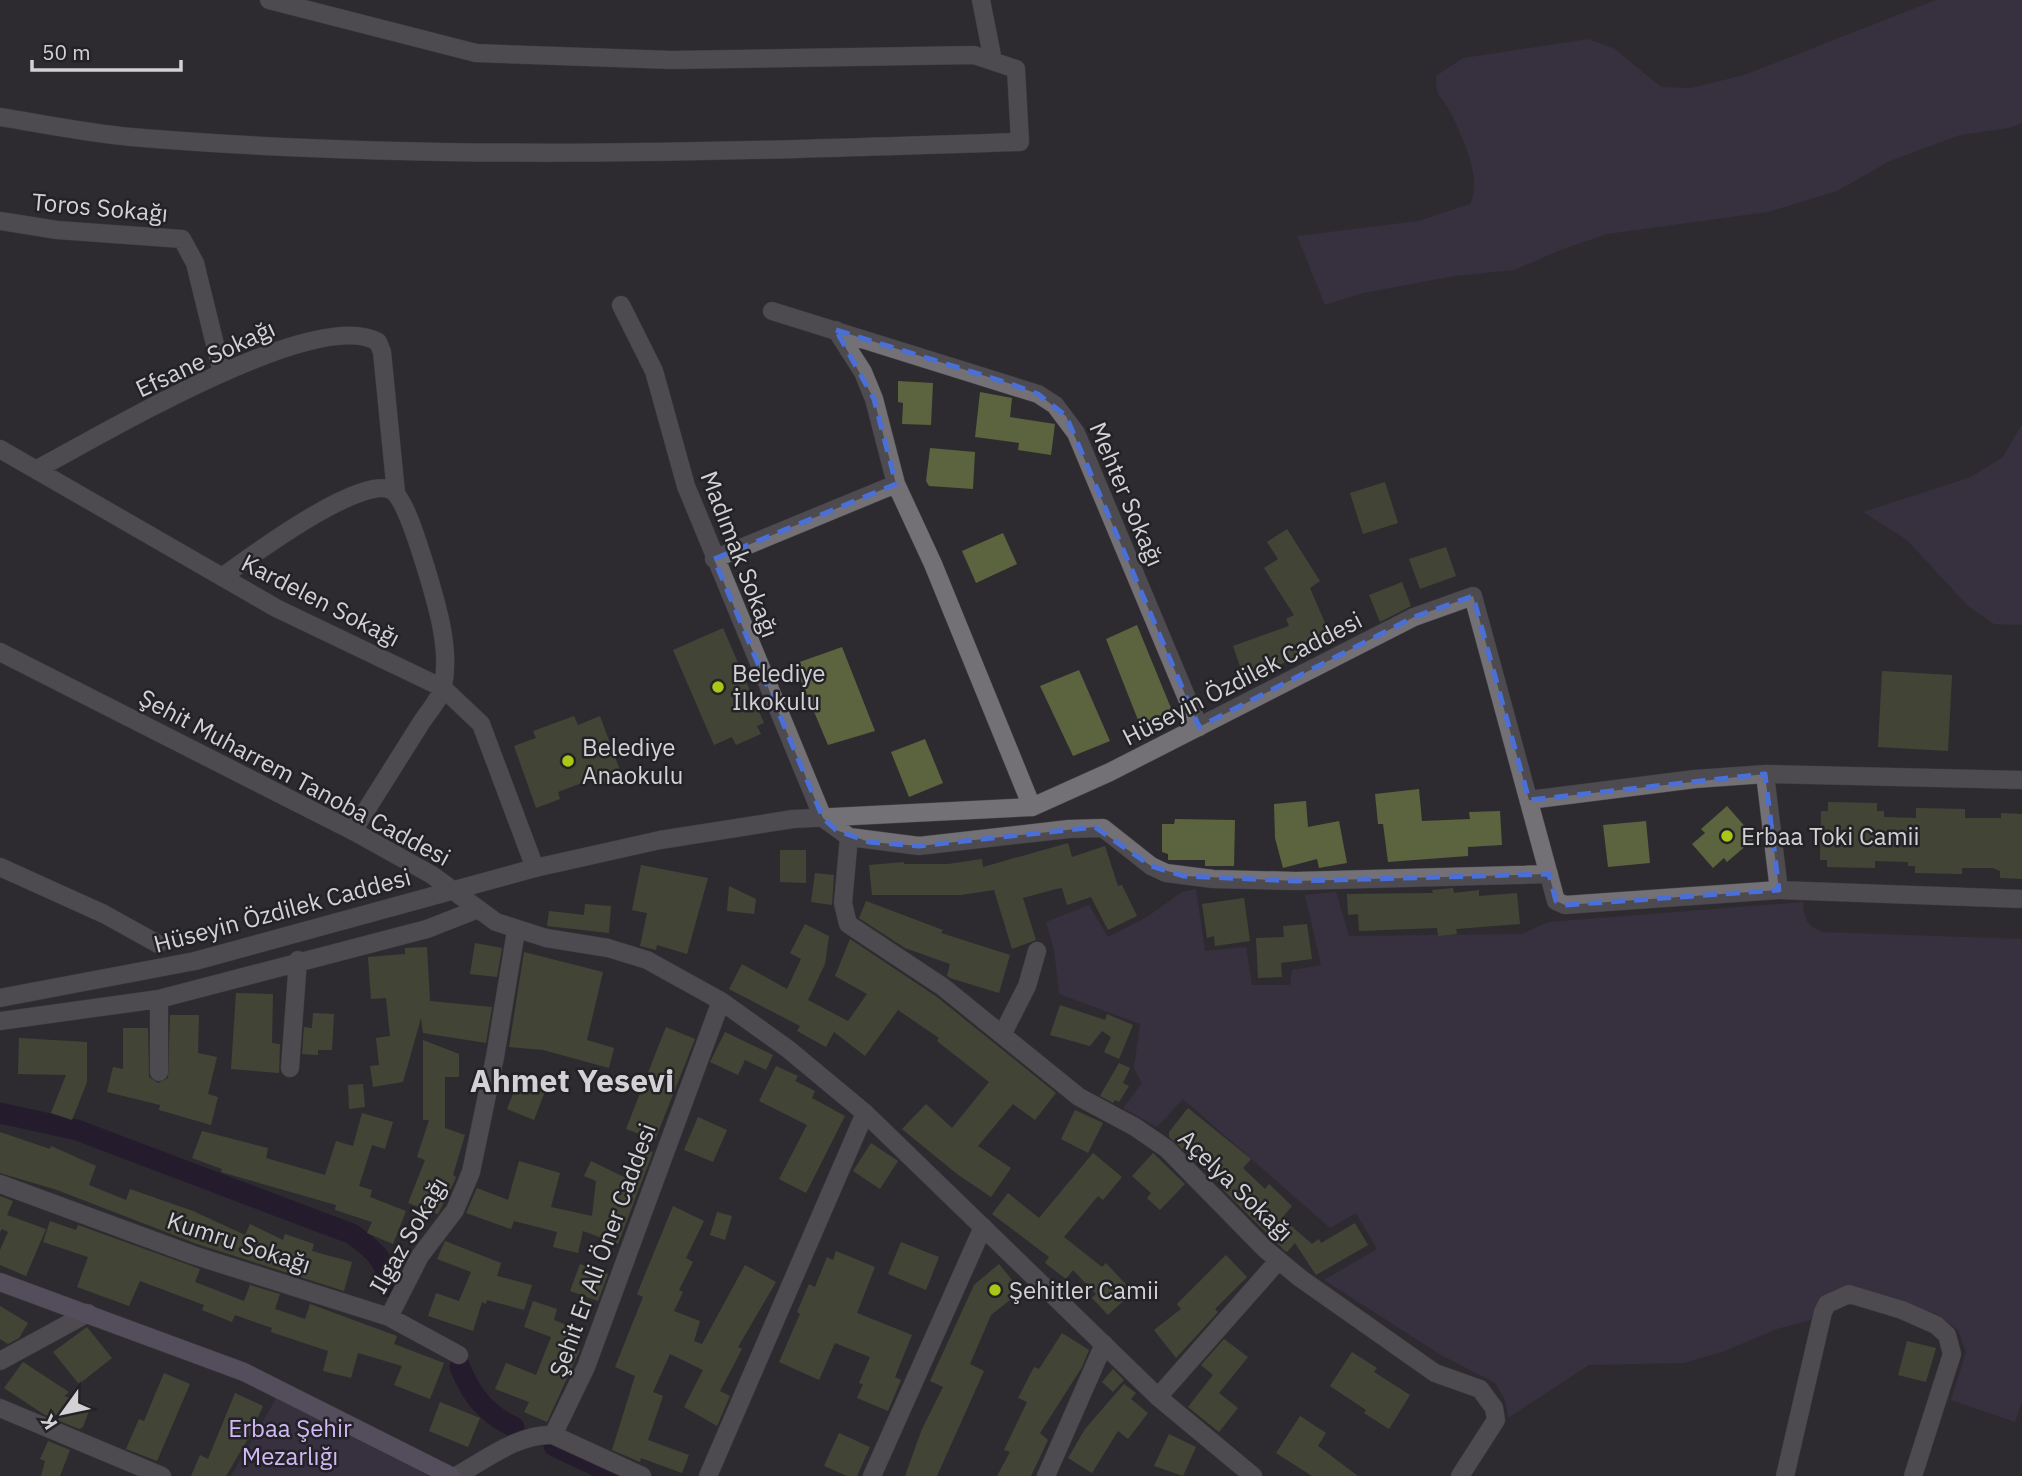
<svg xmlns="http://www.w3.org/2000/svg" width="2022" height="1476" font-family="'IBM Plex Sans',sans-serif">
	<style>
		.green { fill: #423553 }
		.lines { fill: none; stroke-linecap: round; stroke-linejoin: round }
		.canal { stroke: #1a0b29; stroke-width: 21 }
		.building { fill: #5b643e }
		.minor-casing { stroke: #4a494d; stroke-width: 19 }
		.tertiary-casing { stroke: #4a494d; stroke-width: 19 }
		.secondary-casing { stroke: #4a494d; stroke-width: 19 }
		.minor { stroke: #737176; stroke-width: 18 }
		.tertiary { stroke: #737176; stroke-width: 18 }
		.secondary { stroke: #837892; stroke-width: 18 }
		.marked { fill: none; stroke: #4a6fd7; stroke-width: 5; stroke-dasharray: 14 9; stroke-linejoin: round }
		.poi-dot { fill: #abc615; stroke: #232226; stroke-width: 2.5 }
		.labels { text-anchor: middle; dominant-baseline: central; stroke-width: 5; stroke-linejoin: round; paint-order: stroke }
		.street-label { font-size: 24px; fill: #d3d1d4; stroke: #232226 }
		.poi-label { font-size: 24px; fill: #d3d1d4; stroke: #232226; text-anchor: start }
		.park-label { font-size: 24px; fill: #d2b8f6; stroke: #232226 }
		.district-label { font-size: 32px; font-weight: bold; fill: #d3d1d4; stroke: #232226 }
	</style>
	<rect width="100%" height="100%" fill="#2d2b30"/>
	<path class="green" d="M1936 0H2022V123L2009 128 1960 135 1890 161 1837 191 1768 212 1607 234 1563 249 1514 270 1454 276 1363 293 1325 305 1297 236 1418 221 1470 204C1483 180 1463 139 1452 115 1443 97 1435 98 1436 76L1463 58 1589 39 1615 49 1661 87 1691 88 1744 75Z
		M2022 424V625L1994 624 1968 606 1907 540 1863 512 1971 477 2003 457Z
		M1196 889 1205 951 1246 947 1252 985H1290L1292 970 1321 965 1305 895 1336 892 1349 936 1522 934 1548 922 1803 902C1804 920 1807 926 1823 932L2022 939V1402L2015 1422 1951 1400 1966 1352 1958 1330 1937 1314 1848 1286 1832 1291 1810 1320 1777 1329 1722 1352 1684 1363 1589 1365 1508 1418 1505 1400 1495 1383 1441 1355 1324 1280 1377 1249 1356 1213 1330 1228 1183 1099 1157 1127 1123 1108 1142 1083 1134 1069 1140 1024 1059 994 1054 950 1046 922 1089 905 1108 937 1147 917 1182 892Z
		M277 1397 432 1476H231Z"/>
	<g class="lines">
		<path class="canal" d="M0 1113 77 1130 352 1234C377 1252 383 1258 392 1288
			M460 1367C471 1395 486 1414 514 1427
			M554 1446 618 1476"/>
	</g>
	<path class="building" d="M898 381 933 383 931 425 902 424 903 403 898 402Z
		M980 392 1012 398 1010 417 1055 424 1051 455 1018 450 1019 443 975 437Z
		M930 448 975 452 973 489 929 486 926 481Z
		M1385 482 1398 523 1363 534 1350 493Z
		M1287 529 1320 581 1310 588 1334 644 1244 678 1233 646 1289 626 1286 619 1294 615 1264 568 1278 559 1267 542Z
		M1003 533 1017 564 976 583 962 551Z
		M1446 547 1456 576 1420 589 1409 559Z
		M1402 582 1411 606 1380 622 1369 595Z
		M1137 625 1173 713 1140 725 1106 639Z
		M723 628 764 723 757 726 761 734 736 745 732 737 714 745 673 650Z
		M842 647 875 731 828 745 794 664Z
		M1079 670 1110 741 1073 756 1040 686Z
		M1882 671 1952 675 1948 751 1878 747Z
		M574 716 578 725 600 716 622 776 597 785 595 778 558 792 560 799 536 808 514 746 536 738 533 731Z
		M925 739 943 783 909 797 891 752Z
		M1419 789 1422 821 1470 819 1469 812 1500 811 1502 845 1468 847V856L1388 862 1383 824H1378L1375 794Z
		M1306 801 1308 827 1339 821 1347 863 1319 868 1317 859 1283 868 1275 838 1274 804Z
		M1828 802 1877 803V811H1884V817L1916 818V808L1965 809V818H2001V813L2022 814V879L2000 878V871L1993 868H1962V874L1915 873V866H1908V862L1875 861V868L1827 867V860H1820L1821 811H1828Z
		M1727 806 1755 838 1727 862 1724 858 1713 868 1692 844 1705 833 1701 829Z
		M1175 819 1235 820 1234 866H1205V860H1168V854L1162 852V824H1174Z
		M1646 821 1650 863 1608 867 1603 825Z
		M1068 843 1072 857 1105 846 1118 886 1122 885 1137 916 1108 930 1091 897 1067 905 1062 888 1056 889 1023 898 1036 940 1012 949 994 890 961 895H872L869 865 904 862V864H948L982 859 983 867Z
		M780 850H806V883L780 882Z
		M641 865 708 878 687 954 657 945 656 950 640 946 647 913 632 910Z
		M815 873 834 875 832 905 811 902Z
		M729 886 756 899 754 914 727 911Z
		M1453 888 1454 893 1479 890V896L1517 893 1520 924 1456 929 1457 934 1438 936 1437 928 1359 931 1358 914 1348 915 1347 894 1433 893 1432 890Z
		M1244 898 1250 941 1215 946 1214 936 1207 938 1202 904Z
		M866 901 943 930 941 933 1010 955 999 993 950 978 947 976 950 964 905 948 859 918Z
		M585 904 611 906 609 933 547 926 549 911 584 915Z
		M805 924 829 936 825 964 808 1000 848 1021 867 994 835 976 850 939 937 997 1056 1093 1035 1120 1013 1104 978 1146 1011 1168 991 1197 957 1174 902 1129 926 1104 952 1128 989 1082 937 1041 939 1038 898 1010 865 1056 834 1032 826 1047 797 1031 800 1026 729 989 742 964 787 989 801 959 790 953Z
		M1307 924 1312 959 1281 963 1282 977 1258 978 1256 938 1284 937 1283 926Z
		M475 943 502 948 497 977 470 974Z
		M427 947 430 1001 492 1007 486 1043 423 1033 421 1018 403 1082 373 1087 370 1066 379 1065 376 1038 390 1036 386 998 371 999 368 957 405 954V948Z
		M524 952 603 972 587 1040 614 1048 609 1068 543 1050 509 1047Z
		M236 993 273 994 272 1043 280 1044 279 1073 231 1069Z
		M1060 1005 1105 1020 1107 1014 1133 1025 1119 1059 1104 1052 1111 1037 1102 1031 1090 1046 1050 1035Z
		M313 1013 334 1014 332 1050H318V1055L302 1054 304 1027 312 1028Z
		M170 1015H199L198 1053 217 1057 208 1094 218 1097 211 1125 159 1110 160 1105 107 1092 113 1067 123 1069V1028H148L149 1077 158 1083 168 1078Z
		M666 1027 695 1039 655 1140 626 1129Z
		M725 1032 773 1055 766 1070 745 1060 738 1075 710 1062Z
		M19 1038 87 1042V1082L72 1120 51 1113 66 1075 18 1074Z
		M423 1040 459 1054V1077H445V1128L465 1135 453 1175 456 1177 455 1180 438 1214 408 1203 425 1160 417 1157 429 1120H423Z
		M1119 1063 1130 1068 1123 1083 1129 1086 1119 1102 1115 1100 1113 1103 1100 1096Z
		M776 1066 798 1076 795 1081 815 1091 812 1098 845 1116 806 1193 779 1179 807 1125 759 1101Z
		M519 1079 546 1089 534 1120 507 1109Z
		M363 1084 365 1107 349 1109 348 1085Z
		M1188 1108 1251 1159 1243 1168 1265 1189 1269 1184 1292 1206 1282 1218 1312 1244 1319 1239 1321 1243 1355 1223 1368 1245 1316 1275 1295 1243 1287 1252 1285 1251 1223 1190 1225 1188 1169 1137V1132Z
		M1075 1110 1103 1123 1088 1153 1061 1139Z
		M362 1113 393 1122 385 1149 372 1145 359 1186 372 1190 370 1197 406 1211 393 1244 367 1233 372 1222 335 1210 336 1205 221 1172 222 1169 192 1158 202 1131 268 1148 266 1158 325 1175 336 1141 353 1146Z
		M698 1117 727 1130 713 1162 684 1150Z
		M0 1132 50 1149 51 1146 96 1166 89 1185 126 1200 130 1189 193 1211 245 1235 250 1224 283 1240 285 1234 314 1244 312 1251 352 1262 344 1291 197 1244 57 1190 0 1173Z
		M871 1143 898 1161 880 1189 853 1171Z
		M638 1146 653 1152 618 1244 583 1231 578 1253 553 1247 557 1232 514 1221 511 1229 466 1213 477 1188 508 1200 519 1161 560 1173 551 1207 592 1216 596 1181 584 1176 591 1161 626 1178Z
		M1093 1153 1122 1177 1103 1200 1098 1196 1064 1237 1102 1267 1106 1263 1133 1292 1108 1315 1092 1298 1096 1294 1073 1270 1066 1279 1045 1263 1049 1257 992 1214 1008 1193 1039 1218Z
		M1153 1153 1185 1184 1160 1210 1147 1198 1151 1193 1132 1176Z
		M0 1196 13 1201 7 1215 46 1229 26 1276 0 1265V1250L8 1232 2 1229 0 1232Z
		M673 1206 704 1221 686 1258 693 1262 679 1290 683 1292 674 1311 700 1321 694 1341 702 1344 745 1265 776 1282 738 1347 742 1349 720 1391 730 1396 717 1426 684 1407 703 1370 670 1354 653 1392 663 1396 648 1440 689 1455 682 1473 641 1458 640 1462 612 1450 635 1376 615 1367 643 1297 637 1294Z
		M717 1212 732 1216 725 1240 710 1235Z
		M50 1221 76 1230 78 1225 200 1269 195 1282 244 1301 250 1285 280 1294 275 1309 305 1319 310 1304 397 1336 394 1344 444 1363 430 1399 394 1385 402 1366 358 1353 351 1378 323 1371 328 1351 271 1332 272 1328 235 1315 232 1322 202 1310 204 1305 140 1281 129 1306 77 1287 88 1257 43 1242Z
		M445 1241 501 1263 497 1276 532 1285 524 1310 487 1300 486 1304 482 1302 473 1331 428 1316 436 1293 459 1301 471 1272 437 1259Z
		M901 1242 939 1257 926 1290 888 1274Z
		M836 1251 875 1267 857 1313 912 1335 895 1377 901 1380 888 1411 857 1398 863 1384 859 1383 870 1357 835 1343 819 1380 779 1362 800 1314 797 1312 809 1284 815 1287 827 1257 833 1260Z
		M1226 1255 1247 1277 1215 1309 1218 1312 1176 1358 1154 1330 1181 1309 1177 1304Z
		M580 1264 608 1274 598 1301 570 1291Z
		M999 1264 1021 1291 991 1315 970 1364 984 1371 937 1476H905L922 1429 943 1387 930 1381 974 1285Z
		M533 1301 557 1309 554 1320 579 1330 573 1347 580 1350 547 1422 524 1412 529 1402 495 1389 506 1363 536 1375 551 1337 524 1327Z
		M0 1306 28 1323 19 1338 8 1344 0 1339Z
		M87 1327 112 1358 79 1384 53 1352Z
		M1062 1333 1089 1350 1082 1367 1040 1433 1048 1440 1031 1476H997L1010 1452 1004 1450 1027 1402 1018 1398 1034 1367 1039 1369Z
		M1224 1339 1248 1357 1219 1393 1238 1408 1219 1432 1188 1407 1213 1375 1201 1365Z
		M1907 1341 1936 1348 1926 1382 1898 1375Z
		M1352 1352 1377 1368 1374 1372 1410 1395 1389 1429 1364 1413 1366 1410 1330 1386Z
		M23 1362 69 1392 64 1396 91 1405 83 1427 79 1429 45 1415 4 1388Z
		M1113 1369 1124 1380 1113 1392 1102 1382Z
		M164 1373 190 1384 157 1461 126 1449 139 1419 144 1421Z
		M1124 1384 1136 1393 1131 1399 1148 1413 1128 1439 1118 1431 1092 1473 1068 1458 1085 1429Z
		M235 1393 263 1406 249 1437 226 1476H191L200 1455 208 1459Z
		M440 1402 480 1418 468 1447 429 1431Z
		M1300 1416 1326 1433 1318 1446 1358 1476H1312L1276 1453Z
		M839 1433 870 1447 857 1476H847L824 1466Z
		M1169 1434 1196 1447 1183 1476 1154 1466Z
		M48 1441 70 1450 60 1476H41L45 1461 40 1459Z"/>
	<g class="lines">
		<g class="minor-casing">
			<path id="minor" d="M981 0 993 61
				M0 117C43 124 87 133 131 137 427 162 724 152 1020 142L1016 69 974 55 672 60 476 53 269 0
				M0 221 57 230 182 239 195 263 222 373
				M621 305 654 371 686 486 823 818
				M772 311 1038 394 1055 405 1076 433 1199 727
				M836 330 863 372 874 399 896 484 933 564 1032 807
				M0 449 276 608 443 688 481 724 535 868
				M37 469C99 437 316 305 378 342L382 352 396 493
				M714 559 896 484
				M222 577C247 559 367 469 394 492 407 504 419 547 425 565 436 602 451 647 443 686 441 698 428 712 421 723 398 759 376 795 353 831
				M849 837 843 903 848 924 943 987 1079 1097 1135 1127 1167 1149 1265 1249 1300 1278 1435 1373 1480 1389 1494 1408 1496 1420 1460 1476
				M0 867 104 914 158 944
				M159 999V1072
				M0 1021 159 999 427 929 478 909
				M1002 1035 1027 986 1037 951
				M290 1068 298 960
				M0 1184 193 1255 389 1317 459 1355
				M389 1317 420 1256 455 1210 471 1172 495 1057 516 931
				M0 1361 88 1313
				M1158 1397 1278 1261
				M0 1408 162 1476
				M456 1476C485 1460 519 1433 553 1435L642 1476
				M708 1476 865 1113
				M872 1476 983 1227
				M1046 1476 1104 1344
				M1785 1476 1823 1312 1827 1304 1849 1294 1902 1310 1936 1325 1947 1335 1952 1354 1913 1476"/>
		</g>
		<g class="tertiary-casing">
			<path id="tertiary" d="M0 652 353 831 432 875 496 922 546 938 608 948 647 960 721 1001 788 1049 865 1113 1158 1397 1253 1476
				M1765 774 1779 890
				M1529 800 1695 779 1765 774 2022 780
				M823 818 849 837 919 846 1069 829 1103 828 1151 866 1166 873 1213 879 1296 881 1549 874
				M0 998 195 961 535 868 660 840 793 819 1032 807 1110 772 1414 617 1473 596 1556 901 1565 905 1779 890 2022 899
				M553 1435 586 1367 721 1001"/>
		</g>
		<g class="secondary-casing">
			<path id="secondary" d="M0 1282 244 1372 451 1476"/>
		</g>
		<use href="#minor" class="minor"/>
		<use href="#tertiary" class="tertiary"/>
		<use href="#secondary" class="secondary"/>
	</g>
	<path d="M0 0H2022V1476H0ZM836 330 1008 383 1038 394 1066 416 1199 727 1414 617 1473 596 1529 800 1765 774 1779 890 1565 905 1556 901 1549 874 1296 881 1184 876 1151 866 1095 827 919 846 869 842 836 830 823 818 714 559 896 484 874 399Z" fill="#2d2b30" fill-opacity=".55" fill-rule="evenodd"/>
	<path class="marked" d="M836 330 1008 383 1038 394 1066 416 1199 727 1414 617 1473 596 1529 800 1765 774 1779 890 1565 905 1556 901 1549 874 1296 881 1184 876 1151 866 1095 827 919 846 869 842 836 830 823 818 714 559 896 484 874 399Z"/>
	<g class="poi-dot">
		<circle cx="718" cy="687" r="7"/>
		<circle cx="568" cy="761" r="7"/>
		<circle cx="1727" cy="836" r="7"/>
		<circle cx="995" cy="1290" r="7"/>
	</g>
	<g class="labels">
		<g class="street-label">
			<text transform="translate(100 207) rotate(5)">Toros Sokağı</text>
			<text transform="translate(205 358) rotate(-25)">Efsane Sokağı</text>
			<text transform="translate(1127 494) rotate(67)">Mehter Sokağı</text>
			<text transform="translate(740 554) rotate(69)">Madımak Sokağı</text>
			<text transform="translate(321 600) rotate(27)">Kardelen Sokağı</text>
			<text transform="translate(1242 678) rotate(-27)">Hüseyin Özdilek Caddesi</text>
			<text transform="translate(295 777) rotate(28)">Şehit Muharrem Tanoba Caddesi</text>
			<text transform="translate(282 910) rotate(-15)">Hüseyin Özdilek Caddesi</text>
			<text transform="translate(1236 1185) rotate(44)">Açelya Sokağı</text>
			<text transform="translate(408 1235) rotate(-60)">Ilgaz Sokağı</text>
			<text transform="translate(239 1242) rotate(18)">Kumru Sokağı</text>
			<text transform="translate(602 1250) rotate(-70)">Şehit Er Ali Öner Caddesi</text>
		</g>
		<g class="poi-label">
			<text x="732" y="673">Belediye<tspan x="732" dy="28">İlkokulu</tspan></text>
			<text x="582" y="747">Belediye<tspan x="582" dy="28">Anaokulu</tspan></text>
			<text x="1741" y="836">Erbaa Toki Camii</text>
			<text x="1009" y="1290">Şehitler Camii</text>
		</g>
		<g class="park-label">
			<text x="290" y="1428">Erbaa Şehir<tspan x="290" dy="28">Mezarlığı</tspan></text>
		</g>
		<g class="district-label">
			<text x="572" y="1080">Ahmet Yesevi</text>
		</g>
	</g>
	<g transform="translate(63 1413) rotate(237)" stroke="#232226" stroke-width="5" paint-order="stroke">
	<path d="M0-5L12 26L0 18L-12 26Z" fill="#d3d1d4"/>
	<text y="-10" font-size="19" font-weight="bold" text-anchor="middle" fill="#d3d1d4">K</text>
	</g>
	<path d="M32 60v10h149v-10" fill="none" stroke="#d3d1d4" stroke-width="3.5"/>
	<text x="42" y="60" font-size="21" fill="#d3d1d4" stroke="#232226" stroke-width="5" paint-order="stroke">50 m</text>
</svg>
